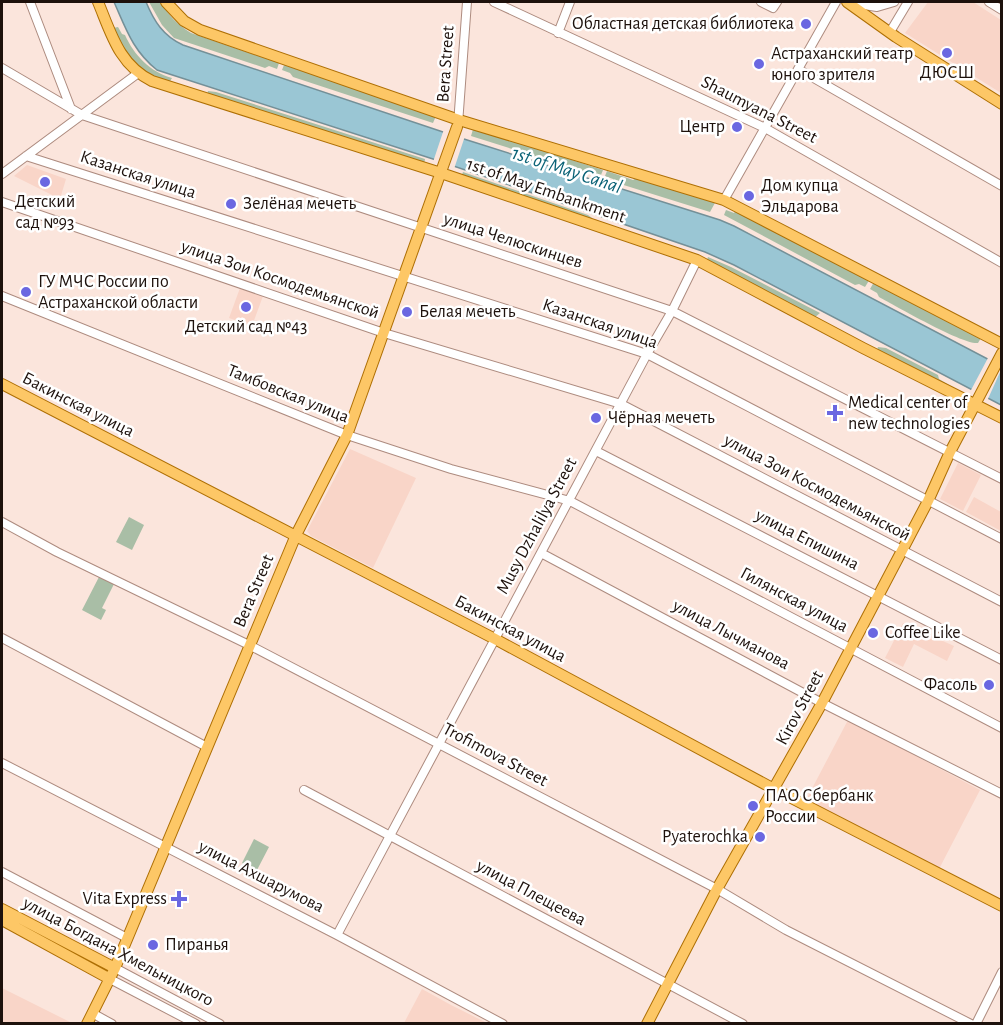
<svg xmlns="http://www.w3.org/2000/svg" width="1003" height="1025" font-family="'Alegreya Sans',sans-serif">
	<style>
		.built { fill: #f9d5c8 }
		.green { fill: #a9bea6 }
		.water { fill: #9ac6d4; stroke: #749098; stroke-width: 1.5 }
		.pier { fill: #fbe5dc }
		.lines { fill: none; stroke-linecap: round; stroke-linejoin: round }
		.minor-casing { stroke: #ad8b7f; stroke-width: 10 }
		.major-casing { stroke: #ae6f04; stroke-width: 12 }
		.minor { stroke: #fff; stroke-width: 8 }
		.major { stroke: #fdc766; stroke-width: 10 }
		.poi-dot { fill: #6a67e1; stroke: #fff; stroke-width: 2 }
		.labels { text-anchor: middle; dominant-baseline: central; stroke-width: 5; stroke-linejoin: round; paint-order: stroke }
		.poi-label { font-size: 18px; fill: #1d110c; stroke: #fff; text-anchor: start }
		.street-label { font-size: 18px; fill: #1d110c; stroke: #fff }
		.water-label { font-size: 20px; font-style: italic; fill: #0a6276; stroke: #fff }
	</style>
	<rect width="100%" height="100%" fill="#fbe5dc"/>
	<path class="built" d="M928 2H973L1001 20V93L905 33Z
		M27 165 66 179 60 199 14 176Z
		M240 288 263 296 252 326 229 318Z
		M350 449 416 478 373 568 311 536 307 531Z
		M958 463 981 475 963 511 940 499Z
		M974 497 1001 512V531L966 512Z
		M903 623 954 646 947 661 914 644 903 667 885 658Z
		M848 720 980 790 939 869 806 800Z
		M2 988 72 1023H2Z
		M422 989 451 1005 487 1023H404Z"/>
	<path class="green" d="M149 2H161C169 16 177 24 191 33L279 63 277 69 269 66 265 68 174 38 162 25Z
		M118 27 122 34 125 35C134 55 150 72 172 78L169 83C135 72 128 58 113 28Z
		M284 65 436 116 433 123 293 77 290 73 282 70Z
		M208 91 216 92 425 159 424 165 207 95Z
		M474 126 519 143 603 170 601 175 594 173 591 174 471 136Z
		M607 171 633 180 638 177 716 201 710 212 614 182 613 179 605 176Z
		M463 172 588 215 592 218 591 221 461 177Z
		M726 210 734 213 736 210 870 279 865 287 859 284 855 285 724 215Z
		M708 257 731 267 820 313 814 318 706 262Z
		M874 282 981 338 978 343C963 345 896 306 879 297L877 293 870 289Z
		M878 347 886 348 938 375 939 379 954 388 956 392 877 350Z
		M129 517 144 525 132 550 116 542Z
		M100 575 115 582 102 608 106 610 101 620 82 610Z
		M254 839 269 847 257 870 242 863Z"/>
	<path class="water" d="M114 2H146C154 21 163 36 183 45L464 139 720 220 734 226 1001 366V405L734 265 705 252 433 159 157 70C133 51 126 29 114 2Z"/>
	<path class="pier" d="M444 129 465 136 454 169 433 162Z
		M989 356 1002 363 1001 370 987 401 970 392Z"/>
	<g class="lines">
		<g class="minor-casing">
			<path id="minor" d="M30 2 71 109
				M494 2 765 128 1002 263
				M761 2 773 8 777 2
				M989 2 1002 10
				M851 3 877 7 894 2
				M890 32 908 2
				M558 33 570 2
				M2 68 82 115 672 311 1002 479
				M798 69 1002 186
				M458 124 467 2
				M26 156 647 354 1002 539
				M2 174 137 74
				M724 200 836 2
				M2 202 384 333 621 404 1002 602
				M2 296 347 435 451 469 570 501 1002 728
				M596 451 1002 660
				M2 522 57 552 249 645 717 889 786 930 971 1024
				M541 553 822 703 1002 794
				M2 638 207 747
				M2 763 337 935 503 1024
				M304 790 743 1024
				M2 872 127 938
				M337 935 647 354 672 311 697 260
				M115 968 220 1024
				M110 979 196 1024
				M92 1013 112 1024
				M976 1024 1002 972"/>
		</g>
		<g class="major-casing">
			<path id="major" d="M98 2C111 33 119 65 152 81L441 173 697 260 863 348 1002 418
				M166 2 184 21 200 30 459 120 724 200 1002 344
				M847 2 896 37 1002 104
				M2 384 495 639 774 789 1002 906
				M2 909 115 968
				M2 920 110 979
				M87 1024 115 968 296 535 347 435 457 127
				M647 1024 717 889 822 703 928 501 950 452 1002 353"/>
		</g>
		<use href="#minor" class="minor"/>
		<use href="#major" class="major"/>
	</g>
	<g class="poi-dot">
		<circle cx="806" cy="24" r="6"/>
		<circle cx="947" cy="53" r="6"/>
		<circle cx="759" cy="64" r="6"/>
		<circle cx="737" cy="127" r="6"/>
		<circle cx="45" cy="182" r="6"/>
		<circle cx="749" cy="196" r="6"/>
		<circle cx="231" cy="204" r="6"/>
		<circle cx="26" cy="292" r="6"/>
		<circle cx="246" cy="307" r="6"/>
		<circle cx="407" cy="312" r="6"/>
		<path d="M832 404h6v6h6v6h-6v6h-6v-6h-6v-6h6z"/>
		<circle cx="596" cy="418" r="6"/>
		<circle cx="873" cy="633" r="6"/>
		<circle cx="989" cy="685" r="6"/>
		<circle cx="753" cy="806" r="6"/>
		<circle cx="760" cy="837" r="6"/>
		<path d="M176 890h6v6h6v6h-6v6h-6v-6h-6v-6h6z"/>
		<circle cx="153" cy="945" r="6"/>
	</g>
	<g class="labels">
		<g class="poi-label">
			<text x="794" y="24" text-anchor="end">Областная детская библиотека</text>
			<text x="771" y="54">Астраханский театр<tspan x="771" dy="21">юного зрителя</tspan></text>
			<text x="947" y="73" text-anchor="middle">ДЮСШ</text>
			<text x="725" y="127" text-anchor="end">Центр</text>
			<text x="761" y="186">Дом купца<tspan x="761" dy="21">Эльдарова</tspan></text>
			<text x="45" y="202" text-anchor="middle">Детский<tspan x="45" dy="21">сад №93</tspan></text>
			<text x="243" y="204">Зелёная мечеть</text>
			<text x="38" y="282">ГУ МЧС России по<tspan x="38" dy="21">Астраханской области</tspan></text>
			<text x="419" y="312">Белая мечеть</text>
			<text x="246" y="327" text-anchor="middle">Детский сад №43</text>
			<text x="848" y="403">Medical center of<tspan x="848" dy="21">new technologies</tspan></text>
			<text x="608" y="418">Чёрная мечеть</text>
			<text x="885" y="633">Coffee Like</text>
			<text x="977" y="685" text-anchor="end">Фасоль</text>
			<text x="765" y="796">ПАО Сбербанк<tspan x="765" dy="21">России</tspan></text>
			<text x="748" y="837" text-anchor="end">Pyaterochka</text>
			<text x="167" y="899" text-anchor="end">Vita Express</text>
			<text x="165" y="945">Пиранья</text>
		</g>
		<g class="street-label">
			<text transform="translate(446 64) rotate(-86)">Bera Street</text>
			<text transform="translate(759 110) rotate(27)">Shaumyana Street</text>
			<text transform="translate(138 175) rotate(18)">Казанская улица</text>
			<text transform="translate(546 191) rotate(19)">1st of May Embankment</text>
			<text transform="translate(513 241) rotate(18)">улица Челюскинцев</text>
			<text transform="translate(280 280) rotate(19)">улица Зои Космодемьянской</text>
			<text transform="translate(600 324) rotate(19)">Казанская улица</text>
			<text transform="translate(288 394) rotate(22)">Тамбовская улица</text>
			<text transform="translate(78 405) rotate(27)">Бакинская улица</text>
			<text transform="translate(817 488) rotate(28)">улица Зои Космодемьянской</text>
			<text transform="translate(537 526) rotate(-62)">Musy Dzhalilya Street</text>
			<text transform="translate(807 540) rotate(27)">улица Епишина</text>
			<text transform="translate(254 591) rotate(-67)">Bera Street</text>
			<text transform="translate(794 600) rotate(28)">Гилянская улица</text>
			<text transform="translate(510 629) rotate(28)">Бакинская улица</text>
			<text transform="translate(731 635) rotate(28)">улица Лычманова</text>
			<text transform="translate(800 708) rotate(-62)">Kirov Street</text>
			<text transform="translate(495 755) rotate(28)">Trofimova Street</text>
			<text transform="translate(261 877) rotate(27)">улица Ахшарумова</text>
			<text transform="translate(531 893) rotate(28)">улица Плещеева</text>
			<text transform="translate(118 952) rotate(28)">улица Богдана Хмельницкого</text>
		</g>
		<g class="water-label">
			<text transform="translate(567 170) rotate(18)">1st of May Canal</text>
		</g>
	</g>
	<rect width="1003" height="1025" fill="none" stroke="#1d110c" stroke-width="6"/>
</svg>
